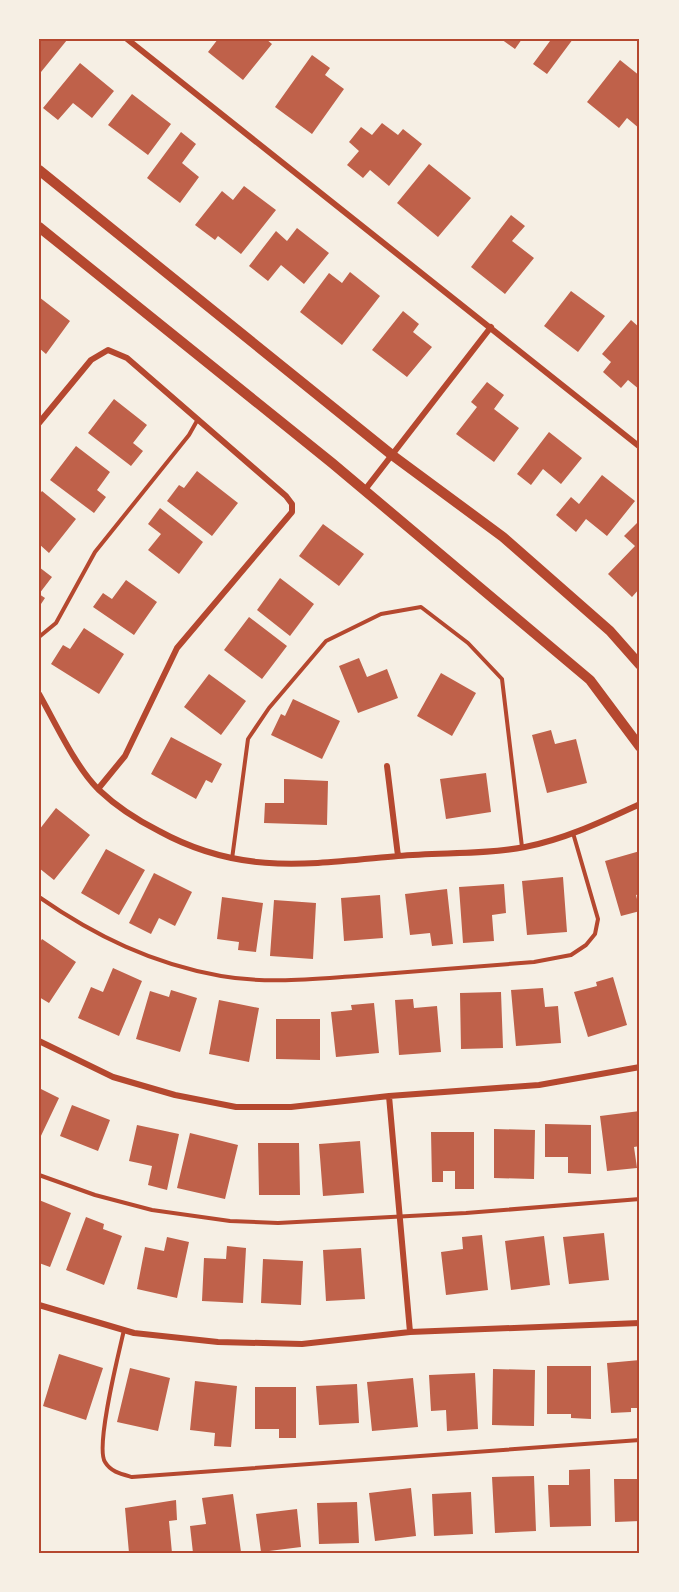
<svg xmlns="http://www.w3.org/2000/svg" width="679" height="1592" font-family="'DejaVu Sans',sans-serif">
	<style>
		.building { fill: #bf614a }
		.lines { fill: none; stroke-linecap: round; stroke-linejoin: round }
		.service { stroke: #b5482f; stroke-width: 4 }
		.minor { stroke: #b5482f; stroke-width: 6 }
		.secondary { stroke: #b5482f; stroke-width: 10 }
		.neatline { fill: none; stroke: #b5482f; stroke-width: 2 }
	</style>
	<rect width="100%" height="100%" fill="#f6efe4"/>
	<path class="building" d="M39 39 67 40 41 72 39 70Z
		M218 39H266L272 44 243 80 208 52Z
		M501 39H522L515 49Z
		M548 39H573L547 74 533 64 550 41Z
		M312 55 330 68 325 75 344 89 312 134 275 107Z
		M620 60 640 76V129L627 118 619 128 587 102Z
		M80 63 114 91 92 118 73 103 58 120 43 108Z
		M132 94 171 124 148 155 108 125Z
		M382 123 398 135 403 129 422 144 389 186 370 170 363 178 347 165 359 151 349 142 361 127 372 135Z
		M181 132 196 144 182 163 199 177 180 203 147 178Z
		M429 164 471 198 438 237 397 203Z
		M244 186 276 210 241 254 218 236 215 240 195 225 222 191 233 200Z
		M511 215 525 226 512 241 534 258 505 294 471 267Z
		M297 228 329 253 304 284 281 265 268 281 249 266 276 231 287 241Z
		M350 272 380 296 342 345 300 312 329 273 342 283Z
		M571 291 605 316 578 352 544 326Z
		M39 297 70 321 46 354 39 348Z
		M403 311 419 324 413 332 432 347 407 377 372 350Z
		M631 320 640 328V390L628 380 621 388 603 372 611 362 602 354Z
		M487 382 504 395 494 409 519 428 494 462 456 434 477 407 471 402Z
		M114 399 147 425 133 443 143 451 131 466 88 433Z
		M549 432 582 458 561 484 543 469 531 485 517 474Z
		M76 446 110 472 97 490 106 497 94 513 50 480Z
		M197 471 238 503 212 536 167 501 179 485 184 488Z
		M602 475 635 501 607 536 586 519 576 532 556 515 571 497 579 504Z
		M42 491 76 519 49 553 39 544V495Z
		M160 508 203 542 179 574 148 550 161 534 148 524Z
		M640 520V588L632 597 608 574 635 546 624 536Z
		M323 524 364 554 339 586 299 556Z
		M39 567 52 577 39 594 45 598 39 607Z
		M280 578 314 604 290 636 257 610Z
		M126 580 157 602 134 635 93 607 103 593 112 599Z
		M249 617 287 646 262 679 224 650Z
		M84 628 124 654 99 694 51 664 63 645 70 649Z
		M359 658 367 677 387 669 398 698 358 713 339 666Z
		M441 673 476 693 452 736 417 716Z
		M209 674 246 701 221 735 184 707Z
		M293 699 340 721 322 759 271 735 281 714 285 716Z
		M551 730 555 744 576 739 587 783 547 793 532 735Z
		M171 737 222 764 212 783 206 780 196 799 151 774Z
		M486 773 491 812 446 819 440 779Z
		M284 779 328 781 327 825 264 823 265 803H284Z
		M56 808 90 835 54 880 39 868V830Z
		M106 849 145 870 119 915 81 893Z
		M640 851V894L636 895 640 911 621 916 605 861Z
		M154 873 192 892 175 926 159 918 151 934 129 923Z
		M563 877 567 932 527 935 522 881Z
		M504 884 506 913 492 915 494 941 463 943 459 887Z
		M447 889 453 944 432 946 430 933 410 935 405 894Z
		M380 895 383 938 344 941 341 898Z
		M222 897 263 903 256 952 238 950 239 942 217 939Z
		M274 900 316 903 313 959 270 956Z
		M42 939 76 962 49 1003 39 997V944Z
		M113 968 142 981 119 1036 78 1018 91 987 103 992Z
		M613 977 627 1025 588 1037 574 992 597 986 596 982Z
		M543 988 545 1007 558 1006 561 1043 516 1046 511 990Z
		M171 990 197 998 180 1052 136 1039 150 991 169 997Z
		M501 992 503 1048 461 1049 460 993Z
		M413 999 414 1008 437 1006 441 1052 399 1055 395 1000Z
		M219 1000 259 1008 249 1062 209 1054Z
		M374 1003 379 1053 336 1057 331 1012 352 1010 351 1005Z
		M276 1019H320V1060L276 1059Z
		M39 1088 59 1098 39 1140Z
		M72 1105 110 1120 98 1151 60 1136Z
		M640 1111V1146L634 1147 637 1168 607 1171 600 1116Z
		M545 1124 591 1125V1174L568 1173V1157H545Z
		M137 1125 179 1134 167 1190 148 1185 152 1166 129 1161Z
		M494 1129 535 1130 534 1179 494 1178Z
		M431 1132H474V1189H455V1171H443V1182H432Z
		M190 1133 238 1145 225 1199 177 1188Z
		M360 1141 364 1193 323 1196 319 1144Z
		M258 1143H299L300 1195H259Z
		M39 1200 71 1213 50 1267 39 1263Z
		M86 1217 104 1224 103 1229 122 1236 104 1285 66 1270Z
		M604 1233 609 1280 569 1284 563 1237Z
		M482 1235 488 1290 446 1295 441 1252 463 1249 462 1237Z
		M544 1236 550 1285 511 1290 505 1241Z
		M167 1237 189 1242 177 1298 137 1289 145 1247 164 1251Z
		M227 1246 246 1248 243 1303 202 1301 204 1258 226 1259Z
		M361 1248 365 1299 326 1301 323 1250Z
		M263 1259 303 1261 301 1305 261 1303Z
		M59 1354 103 1368 86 1420 43 1406Z
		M640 1360V1408H631V1412L611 1413 607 1363Z
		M547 1366H591V1419L571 1418V1414H547Z
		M130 1368 170 1378 158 1431 117 1422Z
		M493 1369 535 1370 534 1426 492 1425Z
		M475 1373 478 1429 447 1431 446 1410 431 1411 429 1375Z
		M413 1378 418 1427 372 1431 367 1382Z
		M195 1381 237 1386 231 1447 214 1446 215 1433 190 1430Z
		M357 1384 359 1423 319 1425 316 1386Z
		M255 1387H296V1438H279V1429H255Z
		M590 1469 591 1526 550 1527 548 1485H569V1470Z
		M534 1476 536 1531 495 1533 492 1477Z
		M614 1479H640V1521L615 1522Z
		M411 1488 416 1536 375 1541 369 1493Z
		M471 1492 473 1534 434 1536 432 1494Z
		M233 1494 241 1552 193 1553 190 1526 206 1524 202 1498Z
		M176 1500 177 1520 169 1521 172 1553H129L125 1508Z
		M357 1502 359 1543 319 1544 317 1503Z
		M297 1509 301 1547 261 1552 256 1514Z"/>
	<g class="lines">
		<path class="service" d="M39 637 56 623 95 552 189 435 198 419
			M232 859 248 739 269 708 326 641 381 614 421 607 468 643 502 679 522 847
			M39 897C95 936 153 964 221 976 266 984 312 979 357 976 416 971 475 967 534 962L571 955 586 945 595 934 598 919 573 833
			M39 1175 95 1195 152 1210 230 1221 278 1223 466 1213 640 1199
			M124 1330C119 1352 95 1447 105 1462 111 1472 121 1474 132 1477L640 1440"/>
		<path class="minor" d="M127 39 640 447
			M39 423 91 360 108 350 127 358 286 496 292 504V512L177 648 125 756 98 789
			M364 491 491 327
			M39 694C55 722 76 768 99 790 117 807 137 820 159 831 241 876 309 864 398 856 440 852 484 855 525 847 566 839 603 821 640 804
			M387 766 398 856
			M39 1041 113 1077 175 1095 236 1107H291L389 1096 539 1085 640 1067
			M389 1096 410 1332
			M39 1305 134 1333 218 1342 302 1344 410 1332 640 1323"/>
		<path class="secondary" d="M39 170 392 455 503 537 610 631 640 665
			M39 227 332 463 590 680 640 747"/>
	</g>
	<rect width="679" height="1592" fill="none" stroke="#f6efe4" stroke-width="81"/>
	<rect x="40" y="40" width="598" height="1512" class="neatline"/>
</svg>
